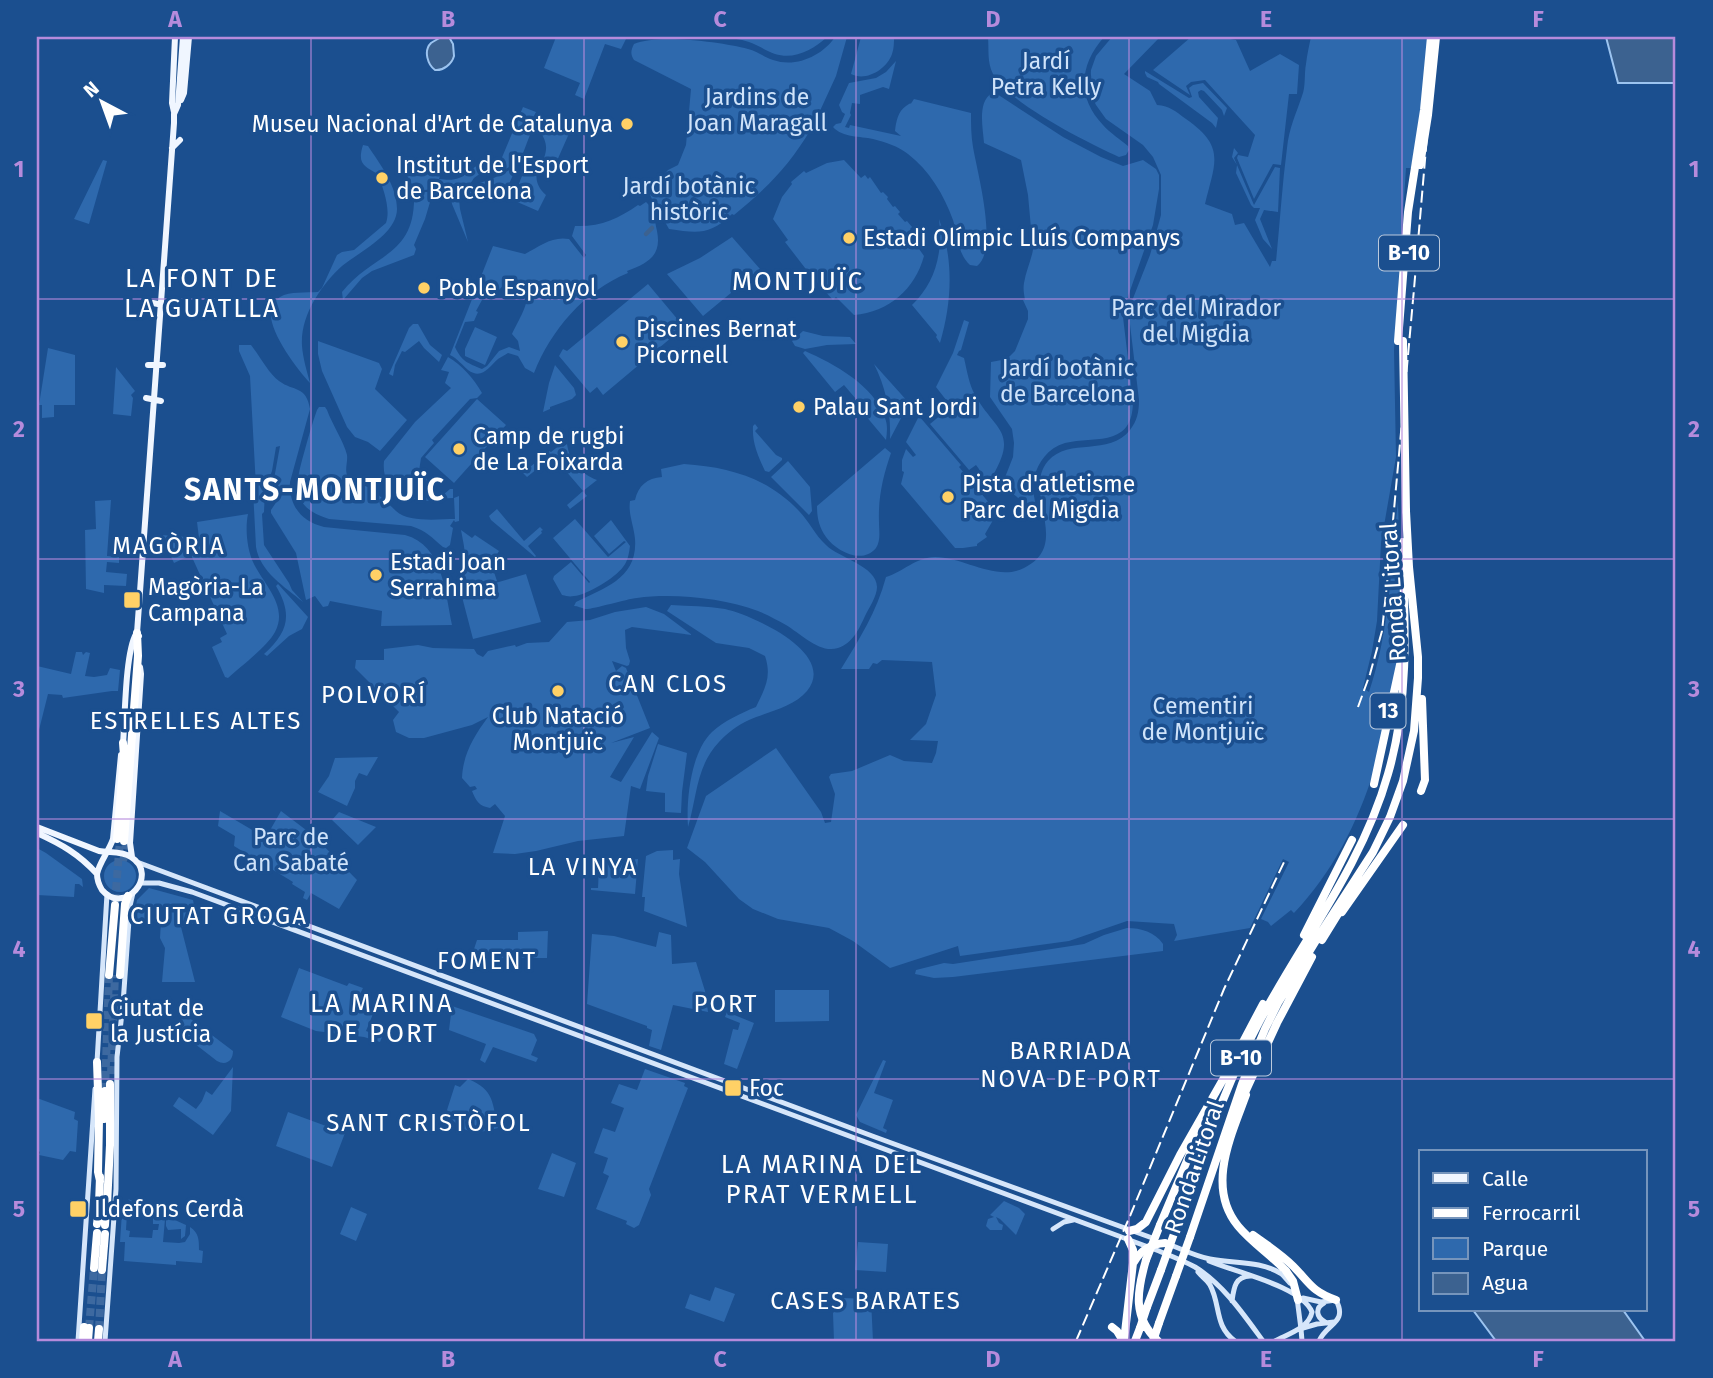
<svg xmlns="http://www.w3.org/2000/svg" width="1713" height="1378" font-family="'Fira Sans',sans-serif">
	<style>
		.green { fill: #2e69ad; fill-rule: evenodd }
		.water { fill: #3c6290; stroke: #9cc4f0; stroke-width: 2 }
		.lines { fill: none; stroke-linecap: round; stroke-linejoin: round }
		.canal { stroke: #3c6290; stroke-width: 4.5 }
		.highway-tunnel { stroke: #3d69a0; stroke-width: 8; stroke-dasharray: 8 4; stroke-linecap: butt }
		.secondary { stroke: #d6e6fa; stroke-width: 5 }
		.primary { stroke: #f0f6ff; stroke-width: 6 }
		.highway { stroke: #fff; stroke-width: 8 }
		.rail { stroke: #fff; stroke-width: 2; stroke-dasharray: 12 5; stroke-linecap: butt }
		.secondary-bridge { stroke: #d6e6fa; stroke-width: 5 }
		.highway-bridge { stroke: #fff; stroke-width: 8 }
		.grid { fill: none; stroke: #b68bdc; stroke-width: 2; stroke-opacity: 0.55 }
		.poi-dot { fill: #ffd166; stroke: #1b4f8f; stroke-width: 2.5 }
		.labels { text-anchor: middle; dominant-baseline: central; stroke-width: 7; stroke-linejoin: round; paint-order: stroke }
		.shield { fill: #1b4f8f; stroke: #bbcadd; stroke-width: 2 }
		.shield-label { font-size: 21px; font-weight: bold; fill: #fff }
		.park-label { font-size: 23px; fill: #cfe3fa; stroke: #1b4f8f }
		.poi-label { font-size: 23px; fill: #fff; stroke: #1b4f8f; text-anchor: start }
		.street-label { font-size: 23px; fill: #fff; stroke: #1b4f8f }
		.neighbourhood-label { font-size: 24px; letter-spacing: 2px; fill: #fff; stroke: #1b4f8f }
		.quarter-label { font-size: 26px; letter-spacing: 2px; fill: #fff; stroke: #1b4f8f }
		.district-label { font-size: 30px; font-weight: bold; letter-spacing: 2px; fill: #fff; stroke: #1b4f8f }
		.neatline { fill: none; stroke: #b68bdc; stroke-width: 2.5 }
		.grid-label { font-size: 23px; text-anchor: middle; font-weight: bold; fill: #b68bdc }
	</style>
	<rect width="100%" height="100%" fill="#1b4f8f"/>
	<path class="green" d="M556 37H627L621 49 605 44 584 99 575 95 580 83 544 68Z
		M721 37H827C813 50 794 60 775 54 766 51 758 45 749 42 740 39 730 38 721 37Z
		M835 37H847L836 76 819 113H814L815 119 810 123 811 129C789 166 767 188 734 215L732 214C709 236 697 233 669 229L657 208 651 209C655 220 655 221 657 231 662 256 648 263 627 271L628 273C584 291 551 330 534 373L525 368 518 356 508 353C505 355 501 357 498 359 489 367 482 380 468 370 462 365 458 359 450 355L493 246 525 254C540 246 552 236 569 239L584 258 586 255 572 236 575 226C600 227 618 219 638 205L640 206 646 202 649 205 654 204 649 192 668 170 678 165 686 145 691 89 634 60C630 54 631 50 634 44 658 34 722 42 748 49 757 51 764 57 773 60 796 68 822 56 835 37ZM510 278C544 281 520 317 512 334L518 341 520 351 509 347 499 351 487 366 482 369C468 363 462 362 455 347L465 322 474 321 478 312 476 311 482 300 499 290Z
		M861 37H894C894 43 894 48 892 54 887 69 866 82 851 74Z
		M988 37H1104C1080 64 1076 97 1103 125 1110 133 1120 139 1128 146L1129 150 1126 155 1119 157C1088 143 1008 103 993 74 987 62 989 50 988 37Z
		M1112 37H1160L1124 74 1150 91 1157 105C1170 106 1175 111 1186 119 1226 147 1215 162 1205 204L1232 214 1235 225 1244 223 1270 267 1272 261H1276C1280 223 1282 185 1287 148 1289 128 1296 114 1302 96 1306 86 1304 74 1306 64 1307 55 1309 46 1311 37H1428L1422 105 1411 168H1406L1394 350 1396 457 1381 543 1377 621 1372 651 1363 688 1369 692C1390 630 1391 565 1398 501 1399 546 1402 593 1399 639 1398 664 1392 688 1387 713 1383 732 1380 752 1374 770 1358 823 1332 873 1294 913L1291 910 1271 926 1268 922 1261 919 1289 862 1283 859 1250 928 1174 941 1177 935 1174 924 1127 921 1069 941 960 956 958 946 890 968 853 941 829 928 778 919 753 909 739 899 705 862 687 848 706 796 776 748 821 812 825 823 831 822 835 794 829 777 831 774 852 771 890 755 904 761 932 763 936 753 938 741 910 740 926 724 936 695 932 662 882 660 877 664 873 663 869 669H841C859 640 877 611 886 577 903 572 916 557 935 557 964 557 996 582 1024 568 1073 544 1021 493 1048 461 1069 437 1109 457 1130 430 1137 421 1139 412 1139 400L1129 316 1132 301 1150 255 1161 215V175L1153 157 1143 145 1106 119 1096 105 1092 97 1090 88 1091 70 1096 56Z
		M1191 37H1204L1210 39 1212 37H1230V39L1236 40 1250 71 1280 54 1299 65 1297 94H1289L1281 165 1273 164 1254 199 1237 158 1238 155 1248 157 1255 135 1205 80 1191 82 1186 86 1190 95 1153 70Z
		M896 61 889 89 883 87 860 95V104L852 103 850 113 851 115 845 127 849 128 850 125 901 136 895 131C896 122 898 111 906 106 914 100 908 108 914 99L971 113C971 124 971 136 973 147 977 171 999 250 977 266L970 265C957 253 958 235 953 220 944 195 929 170 908 154 898 146 885 142 873 139 860 136 843 138 833 127L836 124 841 123 845 114 842 112 839 105 849 83 876 78 886 72Z
		M1145 71 1189 98 1192 97 1189 88 1193 85 1203 83 1227 108 1224 116 1222 110 1204 91 1201 90 1198 92 1199 97 1218 118 1216 128 1212 123 1159 84 1158 82 1147 77 1145 73Z
		M992 93 997 94 1063 137 1101 157 1123 166 1143 160 1156 169 1159 175V189L1153 225 1124 308 1123 317 1133 401C1133 448 1095 436 1065 443 1048 448 1038 462 1034 478L1031 479 1037 513 1002 485 1013 457 1014 443 1012 429 990 397 991 362 1007 359 1015 351 1028 319V311L1023 300H1025C1024 294 1023 289 1024 283 1027 264 1039 248 1031 228L1028 195 1021 160 984 143C983 128 977 102 992 93Z
		M523 107 536 112 533 118 536 119 520 161 500 172 490 169 485 170 474 178 470 184 454 190 449 195 448 202 441 192 443 190 441 188 417 191 416 188H414L400 163 440 176 439 179C467 183 462 171 485 162L498 167Z
		M566 116 575 120 556 163 544 158C548 147 546 141 540 131L544 122 561 128Z
		M363 145 368 146C380 164 397 186 397 209 397 234 359 252 342 266 321 285 300 316 302 346 303 359 307 371 310 383 297 369 268 331 271 311 271 305 276 300 280 297 290 291 306 293 318 292L322 288 337 255 342 252 354 250 386 223C391 208 383 189 378 174 364 166 357 164 363 145Z
		M1234 148 1238 153 1234 158 1254 205 1275 167 1280 168 1278 212 1264 210 1260 219 1272 249 1263 239 1255 220 1260 208H1254L1251 205 1236 173 1237 165 1232 157Z
		M530 156 540 160C535 175 534 184 546 195L538 211 515 201 514 196Z
		M103 160 107 161 89 224 74 219Z
		M844 160 861 178 865 175 868 179 870 177 881 193 883 192 888 197 887 199 893 207 895 206 900 212 898 214 905 222 907 221 912 227 910 229 913 233 910 236 924 256C915 289 889 312 854 315L836 297 833 300 812 277 785 242 788 240 773 219 782 197 792 184 791 182 804 171 806 173 827 163Z
		M517 166 505 193 499 194 481 191 459 199 460 209 468 242 452 204 451 197 453 194 470 186 492 179Z
		M426 192H433L425 219 414 245 416 249 414 255 372 271 362 278 343 300 342 292C374 252 416 257 414 194Z
		M939 219C954 260 952 302 940 343L936 337 937 335 912 305C936 282 943 252 939 219Z
		M732 237 760 269 703 316 667 274 700 258Z
		M648 284 684 327 603 395 597 387 590 393 559 356 563 349 567 351Z
		M964 320 969 322 961 350 959 351 957 355 964 358C967 371 969 384 975 395 995 431 1019 431 992 477L998 487 992 493C985 485 983 473 976 465L969 470 930 424 960 399 950 405 936 387 953 353Z
		M413 324H418L430 345 442 355 439 362 424 348 419 341 405 352 402 351 395 365 393 376 389 374 409 328Z
		M475 327 497 337 485 365 465 356V349Z
		M803 331 823 336 850 337 856 344 827 345 805 349 795 346 792 341Z
		M318 341 379 363 382 369 375 389 407 420 380 451 368 442 355 437 347 427 322 371 318 354Z
		M239 345H251C259 355 269 374 279 381 294 392 306 385 310 409L290 482C289 506 301 521 324 527L405 535C443 545 445 592 452 625L381 626 382 611 330 601 328 606 323 607 315 596 306 600 296 553 271 513V510L277 501 276 495 272 490 280 446 276 447 272 471 265 490 264 512 262 514 264 545 289 583 292 590 303 602C285 587 260 572 256 547L253 490 256 487 250 376 239 351Z
		M48 348 75 355V405H54V417L42 418V405H39Z
		M805 351C833 363 875 386 885 418 888 425 887 433 886 440L860 409 862 406 844 385 835 392 803 353Z
		M448 357C462 365 474 379 482 393L477 398 470 399 432 440 434 443 421 458 419 471 422 474 420 476 423 479 425 477 430 482 429 484 439 495H443L450 489H453V498L432 499 431 501C405 500 381 491 384 461L415 422 451 388 445 383 449 372 441 370Z
		M874 364 909 403 890 439C891 412 886 388 874 364Z
		M555 365 574 388 576 395 572 399 550 407V409L543 412 549 383Z
		M116 367 135 391 131 395 133 398 131 416 113 414Z
		M477 399 506 425 454 483 425 457Z
		M319 407H325L327 410C332 424 344 442 347 455 348 463 344 470 348 477 354 487 363 483 371 489 380 496 388 503 396 511 409 523 439 519 455 519L454 498 459 496V521L455 522 454 520 450 526 453 528 450 545 446 548 443 547C431 537 427 531 411 526L329 519C290 507 295 485 304 453 308 438 312 424 317 410Z
		M919 416 961 465 959 467 995 510 992 522 985 534 987 537 977 544V546L963 548H955L901 484 904 472 902 471V460L906 449 913 457 916 455 906 442Z
		M755 424 758 428 755 431 776 455 782 458V460L769 472 765 471C758 456 752 443 753 426Z
		M567 444C570 463 580 473 597 480L583 491 587 496 570 509 567 505 583 491 553 456 527 477 523 473 549 451 551 452 560 445 563 447Z
		M885 448 891 453C883 476 878 498 879 522 879 530 881 541 876 548 862 565 836 551 826 537 819 527 817 518 817 506Z
		M788 461 810 487 812 511 809 515 771 477Z
		M684 464C729 467 768 478 799 511 809 521 815 535 826 545 839 558 877 566 877 587 877 596 869 608 865 616 859 629 853 643 838 648 820 654 801 634 786 625 777 620 768 615 758 611 723 598 673 593 637 598 626 599 591 610 585 609 581 608 578 606 574 606L576 602C605 588 638 578 635 539 634 526 628 514 630 501L635 500C638 486 647 478 662 477L661 469Z
		M111 500 107 556 119 557V563L107 562 106 572 127 574 126 586 104 585V593L86 589 85 530 96 529 95 501Z
		M497 509 524 541 540 527 543 530 541 531 542 533 528 546 536 556 535 557 491 520 489 516Z
		M248 514C245 528 247 549 253 562 263 584 289 606 275 632 267 647 241 666 228 678L225 677 212 647 222 642 220 638 227 634 191 555 174 563 161 535 199 538 197 522Z
		M575 519 608 557 626 542 624 541 609 554 594 536 611 520 630 546C629 553 628 561 623 567 615 578 587 595 574 596 569 597 567 596 562 595L553 579 554 576 571 562 589 583 590 582 553 538Z
		M461 530 472 538 475 535 499 551 490 566 493 569 497 581 464 591C456 578 465 576 465 564 466 553 463 541 461 530Z
		M526 574 541 622 473 639 461 593Z
		M278 584 308 617 302 629 289 636 267 656 264 654C288 632 293 615 276 586Z
		M671 605C689 606 707 606 725 609 752 615 838 653 807 691 794 707 767 712 749 720 738 725 727 733 719 742 696 766 697 797 688 827 686 799 691 752 712 732 724 721 741 713 756 707 765 688 772 677 765 656L749 648 716 643 667 611Z
		M646 607 664 614 692 635 632 627 625 630 626 648 630 661 629 665 627 666 612 661 616 671 622 666 626 668 650 728 611 743 634 737 610 777 621 782 652 732 659 738 640 789 631 786 624 836 578 841 536 851 515 854 493 853 505 816 495 804 490 808C479 806 476 801 472 791L477 789 475 786 470 787 462 778C463 754 474 736 488 717L472 725 424 738H409L396 732 393 720 399 712 355 668 356 660H384V649L418 645 433 648 474 649 477 654 483 657 488 651 515 645 516 647 527 643 549 642 567 622 590 620 615 612Z
		M76 652H82L83 655 86 652 90 653 85 676 94 677 107 675 110 668 120 670 118 691H112L63 698 62 695 48 694 39 730H37V666L71 674Z
		M658 744 687 753 682 792 681 813 665 812V793L646 791 648 776Z
		M378 757 367 776 359 773 355 781V788L347 806 318 792 329 776 335 758Z
		M220 811 254 831 269 832 281 811 314 836 357 880 339 909 311 893 307 900 303 898 305 892 292 884 293 882 234 846 235 836 218 826Z
		M339 812 376 827 358 845 332 820Z
		M37 848 46 853 82 879 83 887 79 884H75L74 897 37 895Z
		M657 851 673 850V860L680 859 679 874 687 927 644 911 645 897H642L646 856Z
		M638 859 635 894 591 890V888H598L599 867 593 866V864Z
		M104 876a16 16 0 1 1 32 0a16 16 0 1 1-32 0Z
		M149 888 193 900 197 922 181 927 195 982H162L165 948 160 938 161 921 134 919 137 900Z
		M1127 928C1141 928 1155 932 1163 944V951L953 977 934 978 915 974 916 970 944 963 953 964 1084 944 1104 935Z
		M548 931 547 958H492L489 952 486 951 483 958H471L477 940H518V932Z
		M659 932 671 935 672 964 696 962 705 991 708 1012 673 1005 661 1050 649 1046 652 1030 647 1028V1026L587 1004 592 934 614 936 656 947Z
		M299 968 347 986 349 983 363 988 360 994 358 993 357 996H355L352 1006 373 1014 366 1031 382 1037 380 1042 364 1037 316 1031 281 1017Z
		M775 990H829V1021L775 1022Z
		M452 1006 534 1034 537 1040 531 1055 538 1058 536 1062 493 1047 485 1063 480 1060 486 1044 449 1030Z
		M727 1012 754 1023 737 1069 724 1064 733 1029 738 1030 740 1023 725 1017Z
		M184 1014 233 1051C233 1061 226 1066 217 1061L177 1030 183 1022 180 1020Z
		M883 1060 886 1061 874 1093 893 1100 883 1128 887 1130 886 1133 860 1122 856 1115Z
		M233 1067 231 1111 213 1135 173 1106 179 1097 196 1109 202 1101 206 1091 212 1095Z
		M645 1069 685 1083 684 1086 688 1088 649 1189 651 1195 639 1225 634 1228 626 1224 627 1221 596 1209 609 1176 603 1173 608 1158 594 1153 603 1128 615 1132 624 1108 611 1103 619 1084 637 1090Z
		M468 1079C495 1090 492 1103 498 1128 475 1135 458 1134 447 1110L455 1085 460 1087Z
		M37 1098 75 1112 74 1119 78 1121 76 1152 70 1151 63 1160 39 1155 40 1152 37 1150Z
		M288 1112 345 1133 332 1167 276 1146Z
		M552 1153 576 1163 564 1197 538 1189Z
		M128 1199 186 1225 185 1236 181 1239V1229L168 1230 166 1226V1218L145 1208 165 1219 163 1242 179 1243 185 1242 190 1234V1227C199 1233 199 1240 199 1250L203 1251 202 1263 176 1261V1265L124 1261 125 1242H120L122 1212 127 1213 126 1230 130 1231 129 1237 152 1238 153 1230H158L159 1224H153V1216L133 1214V1204Z
		M1004 1201 1019 1208 1025 1214 1016 1235 1000 1219 996 1217 999 1223 1003 1225 1002 1230H990L986 1226 988 1219 994 1217 990 1215Z
		M351 1207 367 1214 356 1241 340 1234Z
		M858 1242 888 1244 886 1272 855 1270Z
		M715 1287 735 1294 724 1322 685 1308 690 1294 710 1301Z
		M841 1298 871 1299 873 1341H834L833 1313 836 1310 840 1311Z"/>
	<path class="water" d="M441 37H449L453 44 454 56C452 64 443 71 435 70 428 65 423 51 431 43 434 41 438 39 441 37Z
		M1606 37H1676V83H1618Z
		M1473 1310H1623L1645 1341H1496Z"/>
	<g class="lines">
		<path class="canal" d="M646 234 652 228"/>
		<path class="highway-tunnel" d="M123 861 127 843
			M115 902 120 840
			M111 1074 115 975
			M105 1091 109 975
			M89 1328 94 1268
			M99 1329 102 1270"/>
		<path class="secondary" d="M137 862 875 1137 1155 1239
			M140 883H159L192 892 1159 1251C1171 1256 1184 1261 1195 1267 1223 1284 1244 1315 1263 1341
			M97 1062 107 894
			M1053 1229 1064 1222 1073 1220
			M1168 1244C1182 1249 1195 1256 1210 1259 1235 1264 1259 1260 1282 1274
			M1209 1261C1234 1272 1302 1286 1312 1312 1309 1328 1288 1334 1275 1341
			M1198 1272C1202 1277 1207 1280 1210 1285 1221 1305 1214 1326 1235 1341
			M1303 1298 1321 1302 1336 1300C1348 1323 1327 1323 1319 1341
			M1232 1301C1234 1287 1235 1277 1250 1276
			M1324 1303C1315 1308 1316 1317 1325 1322
			M1303 1328 1317 1324 1334 1322
			M1301 1329 1302 1341
			M78 1341 95 1089
			M105 1341 116 1189 117 1057 123 1004 130 906 133 893"/>
		<path class="primary" d="M181 100 184 93 189 37
			M174 112 172 103 175 37
			M172 148 180 140
			M153 303 168 306
			M148 365H163
			M146 398 161 401
			M139 636 137 633 174 123V114L178 105 183 37
			M123 744C125 720 125 653 136 634
			M37 827 99 851C109 853 122 851 131 857 160 875 124 916 102 890 99 885 97 880 97 874 99 863 109 851 113 839L121 755
			M37 833C61 844 79 854 97 874
			M132 857 130 843 141 674 140 667"/>
		<path class="highway" d="M1398 341 1408 212 1424 110 1431 37
			M1374 784 1401 660
			M1421 791 1425 780 1422 699
			M117 839 124 756 123 743
			M124 841 138 656 137 633
			M1342 912 1403 825
			M1304 935 1352 840
			M1322 940 1343 906
			M109 975 115 905
			M120 975 125 904 128 896
			M97 1062 99 1120 98 1172 100 1181
			M1246 1095C1231 1136 1206 1187 1238 1226 1252 1243 1271 1255 1286 1271
			M1242 1099 1277 1023 1312 957
			M104 1119 105 1091
			M99 1204 100 1177
			M107 1205 110 1145V1084
			M97 1224 99 1208
			M105 1225 106 1209
			M1160 1225 1202 1125
			M1129 1231 1137 1229 1146 1222 1180 1155 1225 1076 1263 1004
			M1175 1231C1201 1161 1223 1089 1258 1024 1302 941 1362 866 1388 774 1410 699 1405 620 1402 542
			M1253 1235C1267 1245 1281 1254 1293 1266 1310 1283 1311 1291 1336 1300
			M1190 1237 1242 1084 1265 1029 1278 1003 1320 934 1373 852 1390 817 1403 781 1414 731 1418 678V657L1409 567 1406 511
			M1146 1260C1137 1291 1132 1317 1158 1341
			M1134 1262C1141 1250 1150 1244 1165 1243
			M94 1268 97 1233
			M102 1270 105 1234
			M1147 1307 1161 1270
			M1159 1323 1176 1276
			M1112 1327 1117 1331 1123 1341
			M83 1341 84 1327
			M88 1341 89 1328
			M98 1341 99 1329
			M1124 1341 1133 1263V1250L1128 1239
			M1135 1341 1140 1328"/>
		<path class="rail" d="M1358 707 1370 674 1382 631 1389 565 1414 289 1433 66 1437 37
			M1076 1341 1130 1216 1224 989 1285 860"/>
		<path class="secondary-bridge" d="M1282 1274 1290 1283
			M1297 1298 1301 1329"/>
		<path class="highway-bridge" d="M1420 165 1428 115 1436 37
			M1403 341 1406 511
			M1146 1260 1160 1225
			M1161 1270 1175 1231
			M1286 1271 1293 1281 1298 1300
			M1176 1276 1190 1237
			M1140 1328 1147 1307
			M1153 1341 1159 1323"/>
	</g>
	<path class="grid" d="M311 37V1341M584 37V1341M856 37V1341M1129 37V1341M1402 37V1341M37 299H1676M37 559H1676M37 819H1676M37 1079H1676"/>
	<g class="poi-dot">
		<circle cx="627" cy="124" r="7"/>
		<circle cx="382" cy="178" r="7"/>
		<circle cx="849" cy="238" r="7"/>
		<circle cx="424" cy="288" r="7"/>
		<circle cx="622" cy="342" r="7"/>
		<circle cx="799" cy="407" r="7"/>
		<circle cx="459" cy="449" r="7"/>
		<circle cx="948" cy="497" r="7"/>
		<circle cx="376" cy="575" r="7"/>
		<rect x="123" y="591" width="18" height="18" rx="3.5"/>
		<circle cx="558" cy="691" r="7"/>
		<rect x="85" y="1012" width="18" height="18" rx="3.5"/>
		<rect x="724" y="1079" width="18" height="18" rx="3.5"/>
		<rect x="69" y="1200" width="18" height="18" rx="3.5"/>
	</g>
	<g class="labels">
		<g class="shield">
			<rect x="1379" y="235.5" width="60" height="35" rx="5"/>
			<rect x="1370.5" y="693.5" width="35" height="35" rx="5"/>
			<rect x="1211" y="1040.5" width="60" height="35" rx="5"/>
		</g>
		<g class="shield-label">
			<text x="1409" y="253">B-10</text>
			<text x="1388" y="711">13</text>
			<text x="1241" y="1058">B-10</text>
		</g>
		<g class="park-label">
			<text x="1046" y="61">Jardí<tspan x="1046" dy="26">Petra Kelly</tspan></text>
			<text x="757" y="97">Jardins de<tspan x="757" dy="26">Joan Maragall</tspan></text>
			<text x="689" y="186">Jardí botànic<tspan x="689" dy="26">històric</tspan></text>
			<text x="1196" y="308">Parc del Mirador<tspan x="1196" dy="26">del Migdia</tspan></text>
			<text x="1068" y="368">Jardí botànic<tspan x="1068" dy="26">de Barcelona</tspan></text>
			<text x="1203" y="706">Cementiri<tspan x="1203" dy="26">de Montjuïc</tspan></text>
			<text x="291" y="837">Parc de<tspan x="291" dy="26">Can Sabaté</tspan></text>
		</g>
		<g class="poi-label">
			<text x="613" y="124" text-anchor="end">Museu Nacional d'Art de Catalunya</text>
			<text x="396" y="165">Institut de l'Esport<tspan x="396" dy="26">de Barcelona</tspan></text>
			<text x="863" y="238">Estadi Olímpic Lluís Companys</text>
			<text x="438" y="288">Poble Espanyol</text>
			<text x="636" y="329">Piscines Bernat<tspan x="636" dy="26">Picornell</tspan></text>
			<text x="813" y="407">Palau Sant Jordi</text>
			<text x="473" y="436">Camp de rugbi<tspan x="473" dy="26">de La Foixarda</tspan></text>
			<text x="962" y="484">Pista d'atletisme<tspan x="962" dy="26">Parc del Migdia</tspan></text>
			<text x="390" y="562">Estadi Joan<tspan x="390" dy="26">Serrahima</tspan></text>
			<text x="148" y="587">Magòria-La<tspan x="148" dy="26">Campana</tspan></text>
			<text x="558" y="716" text-anchor="middle">Club Natació<tspan x="558" dy="26">Montjuïc</tspan></text>
			<text x="110" y="1008">Ciutat de<tspan x="110" dy="26">la Justícia</tspan></text>
			<text x="749" y="1088">Foc</text>
			<text x="94" y="1209">Ildefons Cerdà</text>
		</g>
		<g class="street-label">
			<text transform="translate(1393 592) rotate(-94)">Ronda Litoral</text>
			<text transform="translate(1194 1167) rotate(-71)">Ronda Litoral</text>
		</g>
		<g class="neighbourhood-label">
			<text x="169" y="546">MAGÒRIA</text>
			<text x="668" y="684">CAN CLOS</text>
			<text x="374" y="695">POLVORÍ</text>
			<text x="196" y="721">ESTRELLES ALTES</text>
			<text x="583" y="867">LA VINYA</text>
			<text x="219" y="916">CIUTAT GROGA</text>
			<text x="487" y="961">FOMENT</text>
			<text x="726" y="1004">PORT</text>
			<text x="1071" y="1051">BARRIADA<tspan x="1071" dy="28">NOVA DE PORT</tspan></text>
			<text x="429" y="1123">SANT CRISTÒFOL</text>
			<text x="866" y="1301">CASES BARATES</text>
		</g>
		<g class="quarter-label">
			<text x="202" y="278">LA FONT DE<tspan x="202" dy="30">LA GUATLLA</tspan></text>
			<text x="798" y="281">MONTJUÏC</text>
			<text x="382" y="1003">LA MARINA<tspan x="382" dy="30">DE PORT</tspan></text>
			<text x="822" y="1164">LA MARINA DEL<tspan x="822" dy="30">PRAT VERMELL</tspan></text>
		</g>
		<g class="district-label">
			<text x="315" y="490">SANTS-MONTJUÏC</text>
		</g>
	</g>
	<rect width="1713" height="1378" fill="none" stroke="#1b4f8f" stroke-width="77"/>
	<rect x="1419" y="1150" width="228" height="161" fill="#1b4f8f" stroke="#7695bc" stroke-width="2"/>
	<rect x="1433" y="1173" width="35" height="10" fill="#f0f6ff" stroke="#7695bc" stroke-width="2"/>
	<text x="1482" y="1186" font-size="21" fill="#ffffff">Calle</text>
	<rect x="1433" y="1208" width="35" height="10" fill="#ffffff" stroke="#7695bc" stroke-width="2"/>
	<text x="1482" y="1220" font-size="21" fill="#ffffff">Ferrocarril</text>
	<rect x="1433" y="1238" width="35" height="21" fill="#2e69ad" stroke="#7695bc" stroke-width="2"/>
	<text x="1482" y="1256" font-size="21" fill="#ffffff">Parque</text>
	<rect x="1433" y="1273" width="35" height="21" fill="#3c6290" stroke="#7695bc" stroke-width="2"/>
	<text x="1482" y="1290" font-size="21" fill="#ffffff">Agua</text>
	<g transform="translate(102 102) rotate(319)" stroke="#1b4f8f" stroke-width="5" paint-order="stroke">
	<path d="M0-5L12 26L0 18L-12 26Z" fill="#ffffff"/>
	<text y="-10" font-size="19" font-weight="bold" text-anchor="middle" fill="#ffffff">N</text>
	</g>
	<rect x="38" y="38" width="1636" height="1302" class="neatline"/>
	<g class="grid-label">
		<text x="175" y="27">A</text>
		<text x="448" y="27">B</text>
		<text x="720" y="27">C</text>
		<text x="993" y="27">D</text>
		<text x="1266" y="27">E</text>
		<text x="1538" y="27">F</text>
		<text x="19" y="177">1</text>
		<text x="1694" y="177">1</text>
		<text x="19" y="437">2</text>
		<text x="1694" y="437">2</text>
		<text x="19" y="697">3</text>
		<text x="1694" y="697">3</text>
		<text x="19" y="957">4</text>
		<text x="1694" y="957">4</text>
		<text x="19" y="1217">5</text>
		<text x="1694" y="1217">5</text>
		<text x="175" y="1367">A</text>
		<text x="448" y="1367">B</text>
		<text x="720" y="1367">C</text>
		<text x="993" y="1367">D</text>
		<text x="1266" y="1367">E</text>
		<text x="1538" y="1367">F</text>
	</g>
</svg>
